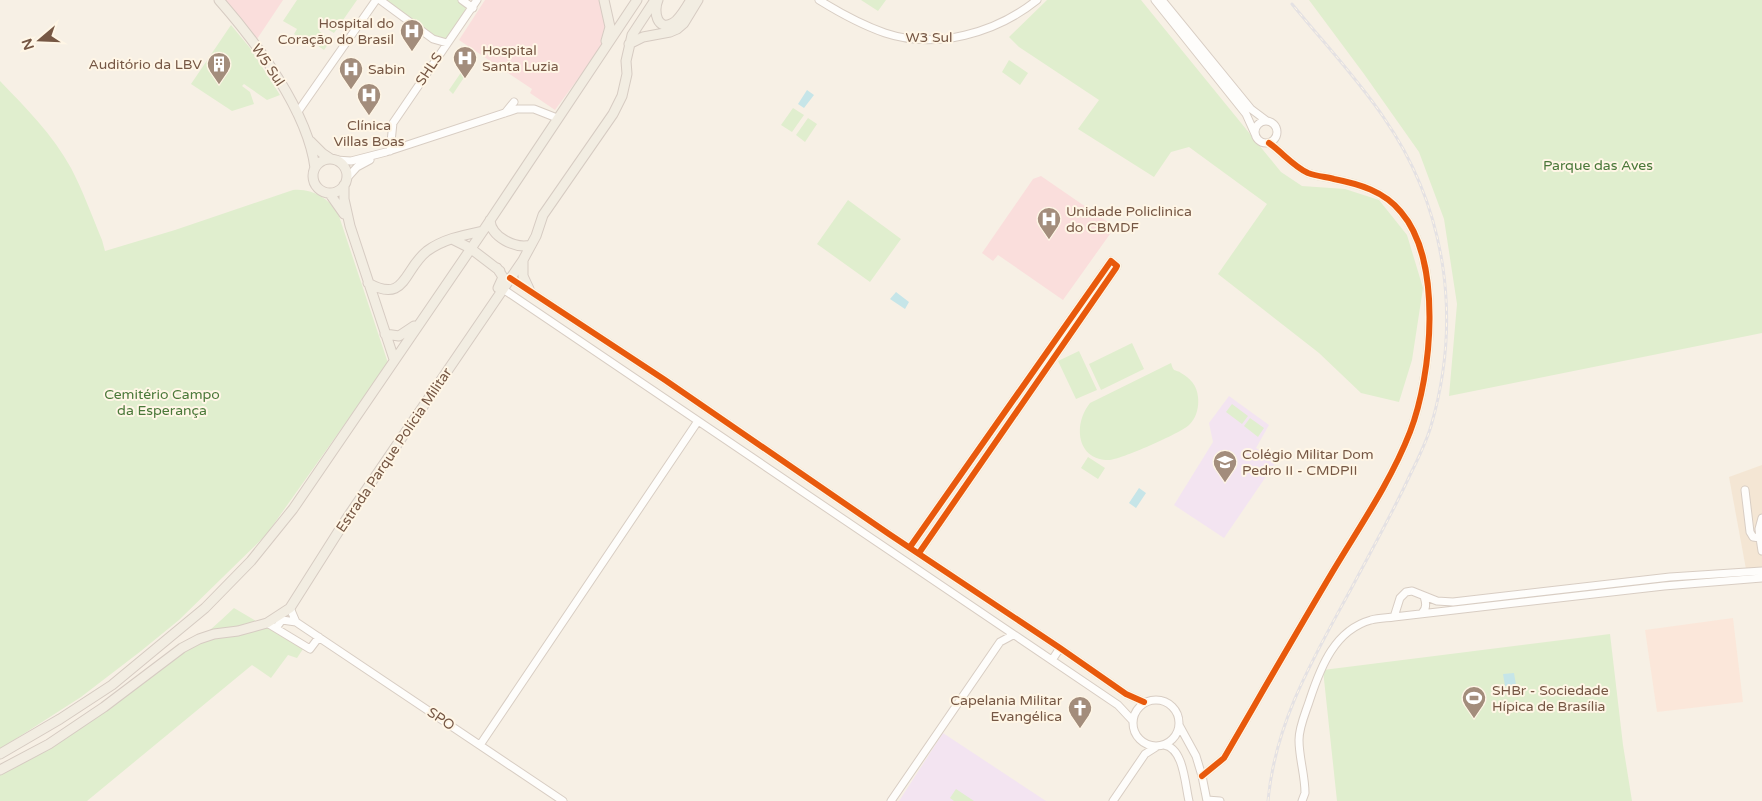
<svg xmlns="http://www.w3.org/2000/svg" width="1762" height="801" font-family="'Varela Round',sans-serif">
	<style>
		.residential { fill: #f4e6d4 }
		.commercial { fill: #fbe7da }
		.education { fill: #f3e4f1 }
		.medical { fill: #fadedc }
		.green { fill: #e0eece }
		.water { fill: #c6e5e8 }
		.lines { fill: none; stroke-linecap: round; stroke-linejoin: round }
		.minor-casing { stroke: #d8cdc3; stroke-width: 9 }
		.major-casing { stroke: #d6cbc2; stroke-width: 11 }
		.minor { stroke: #fefdfb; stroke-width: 7 }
		.major { stroke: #f2ede2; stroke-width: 9 }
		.rail-casing { stroke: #e4e1e3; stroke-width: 3 }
		.rail { stroke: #fff6e6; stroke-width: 1; stroke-dasharray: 4; stroke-linecap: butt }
		.cycleway-casing { stroke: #fff6e6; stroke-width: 9 }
		.cycleway { stroke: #e8590c; stroke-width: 6 }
		.labels { text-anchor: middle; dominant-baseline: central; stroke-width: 4; stroke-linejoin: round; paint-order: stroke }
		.poi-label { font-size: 14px; fill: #765744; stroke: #fff6e6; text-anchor: start }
		.street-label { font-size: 14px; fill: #765744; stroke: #fff6e6 }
		.park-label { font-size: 14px; fill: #4a7839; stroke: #fff6e6 }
	</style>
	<rect width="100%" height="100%" fill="#f7f0e5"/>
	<path class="residential" d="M1762 465V567L1746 569 1729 477Z"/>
	<path class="commercial" d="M1733 618 1743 702 1657 712 1645 630Z"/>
	<path class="education" d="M1229 396 1269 425 1256 448 1276 462 1224 538 1174 505 1213 442 1209 423Z
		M943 733 1046 801H899Z"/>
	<path class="medical" d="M223 0H283L257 39 241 19Z
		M485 0H600L607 28 602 46 555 110 530 93 532 89 459 40Z
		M1041 176 1115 227 1063 300 998 255 993 261 982 253 1033 179Z"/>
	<path class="green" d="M297 0H357L334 33 322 26 319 31 331 40 324 50 311 41 308 44 294 34 297 29 283 21Z
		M380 0H462L473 8 447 43 437 41Z
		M861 0H886L878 11Z
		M1047 0H1141L1281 172 1302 186 1345 189 1379 200 1407 235 1423 288 1412 360 1399 402 1361 393 1319 353 1218 274 1267 204 1189 147 1171 152 1154 177 1078 129 1099 100 1019 47 1009 37Z
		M1309 0H1762V333L1449 396 1457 304 1444 219 1419 152 1364 74Z
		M231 25 250 48 280 95 267 100 244 84 242 86 250 92 254 104 232 111 191 84Z
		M1009 60 1028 73 1020 85 1002 72Z
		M462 71 467 73 453 94 449 90Z
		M0 81C26 108 53 135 71 168 83 191 92 216 102 240L105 251 175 230 293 190C312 188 328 198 338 213L388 363 266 535 179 620 141 651 81 697 0 749Z
		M793 108 804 115 792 132 781 125Z
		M808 118 817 124 805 142 796 135Z
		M848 200 901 239 870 282 817 244Z
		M1132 343 1144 369 1101 390 1089 364Z
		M1079 351 1097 390 1076 399 1058 361Z
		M1171 363C1172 365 1172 368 1174 370 1176 371 1179 371 1181 373 1190 378 1197 385 1198 397 1199 406 1197 418 1189 425 1181 433 1120 460 1109 460 1076 460 1073 424 1090 403Z
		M1232 404 1248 416 1242 424 1226 412Z
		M1250 418 1264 428 1258 437 1244 426Z
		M1088 457 1105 468 1098 479 1081 468Z
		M234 608 303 649 297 658 288 655 271 678 252 665 87 801H0V772C84 727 165 674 234 608Z
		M1610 634 1623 745 1632 801H1337L1323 670Z
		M956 789 974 801H954L950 798Z"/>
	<path class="water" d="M807 90 814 95 804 108 798 104Z
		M896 292 909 302 905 309 890 299Z
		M1139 488 1146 493 1136 508 1129 503Z
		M1514 673 1516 685 1505 686 1503 674Z"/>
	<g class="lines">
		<g class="minor-casing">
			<path id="minor" d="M380 0 433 39 447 43
				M462 0 473 8
				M819 0C840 13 862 25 885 33 936 50 996 33 1037 0
				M1155 0 1246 114 1255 134
				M1162 0 1251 109 1267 121
				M297 113 376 0
				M505 113 514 102
				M1255 132a11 11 0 1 1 22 0a11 11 0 1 1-22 0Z
				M390 151 393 123 477 0
				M336 160 351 161 386 152 517 109H534L557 118
				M347 178 357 167 370 160
				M510 278 665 380 889 534 1060 648 1126 694 1144 702
				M503 289 1118 705 1132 720
				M1745 490 1750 532 1753 537 1760 538 1762 551
				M1760 538 1759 529 1762 518
				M910 547 1111 261 1117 266 1116 268 919 553
				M290 608 296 622 563 801
				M1422 613C1427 608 1426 603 1424 596
				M1394 617 1400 598 1406 592 1412 591 1437 601 1453 602 1670 577 1762 571
				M267 623 310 649 319 637
				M276 628 282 620 296 622
				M1052 660 1060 648
				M1133 723a23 23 0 1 1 46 0a23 23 0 1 1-46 0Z
				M1179 725 1196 756 1202 776 1207 801
				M480 745 698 421
				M1164 745C1184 748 1185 785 1189 801
				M1202 776 1224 758C1260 696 1296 633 1333 571 1360 526 1391 481 1410 432 1432 375 1443 261 1401 212 1384 191 1359 184 1334 179 1326 177 1316 176 1308 173 1293 166 1283 153 1269 143
				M1207 800 1220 801
				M891 801 1000 642 1013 635
				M1113 801 1145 754 1156 747
				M1302 801 1305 793C1305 775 1299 758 1299 740 1299 726 1306 712 1310 699 1321 666 1335 630 1371 620 1379 618 1387 618 1394 617L1664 586 1762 578"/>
		</g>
		<g class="major-casing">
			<path id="major" d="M219 0C256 42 308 111 315 168
				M604 0 610 27 606 41
				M658 0C653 11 657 32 673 23 680 19 686 7 691 0
				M629 44 643 37 670 32 677 29 684 23 698 0
				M310 141 322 153 331 159
				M313 176a17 17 0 1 1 34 0a17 17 0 1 1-34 0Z
				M344 185V199L350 226 394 359
				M330 194 344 214
				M490 220C491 237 515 249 531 245
				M452 239 470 248 500 271
				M523 261V276L529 289
				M497 268 503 277 498 288
				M368 283C406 304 403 270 427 251 443 239 464 235 483 231
				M385 334 399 336 414 326
				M0 754 60 719 112 685 205 608 251 561 293 509 485 228 637 0
				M0 770 49 744 104 707 182 648 199 639 214 634 238 631 267 623 290 608 347 518 523 260 536 236 543 215 613 114 622 96 627 74 626 61 632 35 655 0"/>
		</g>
		<use href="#minor" class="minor"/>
		<use href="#major" class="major"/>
		<g class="rail-casing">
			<path id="rail" d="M1268 801C1275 722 1314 657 1351 589 1371 551 1392 514 1410 475 1418 459 1426 443 1431 426 1462 320 1447 209 1384 118 1357 78 1323 42 1292 4"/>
		</g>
		<use href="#rail" class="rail"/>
		<g class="cycleway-casing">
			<path id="cycleway" d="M510 278 665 380 889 534 1060 648 1126 694 1144 702
				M910 547 1111 261 1117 266 1116 268 919 553
				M1202 776 1224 758C1260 696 1296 633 1333 571 1360 526 1391 481 1410 432 1432 375 1443 261 1401 212 1384 191 1359 184 1334 179 1326 177 1316 176 1308 173 1293 166 1283 153 1269 143"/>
		</g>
		<use href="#cycleway" class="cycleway"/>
	</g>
	<defs>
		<g id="hospital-pin" transform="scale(1.25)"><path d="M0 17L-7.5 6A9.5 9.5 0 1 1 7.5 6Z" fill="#a38d7c" stroke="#fff6e6"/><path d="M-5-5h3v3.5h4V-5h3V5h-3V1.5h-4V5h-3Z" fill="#fff"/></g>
		<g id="building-pin" transform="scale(1.25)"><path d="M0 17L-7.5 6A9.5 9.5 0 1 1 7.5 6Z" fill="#a38d7c" stroke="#fff6e6"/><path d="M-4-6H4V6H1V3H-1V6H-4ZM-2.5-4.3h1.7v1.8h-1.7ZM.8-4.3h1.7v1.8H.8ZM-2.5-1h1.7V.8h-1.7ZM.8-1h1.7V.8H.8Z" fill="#fff"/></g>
		<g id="university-pin" transform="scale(1.25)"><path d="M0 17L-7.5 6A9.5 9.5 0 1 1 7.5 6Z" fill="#a38d7c" stroke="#fff6e6"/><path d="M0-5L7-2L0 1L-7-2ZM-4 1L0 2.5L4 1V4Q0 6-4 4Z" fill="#fff"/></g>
		<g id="stadium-pin" transform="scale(1.25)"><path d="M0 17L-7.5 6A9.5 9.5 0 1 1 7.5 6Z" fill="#a38d7c" stroke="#fff6e6"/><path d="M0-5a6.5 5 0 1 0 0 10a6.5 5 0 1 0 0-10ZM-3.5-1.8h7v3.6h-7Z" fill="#fff"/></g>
		<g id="church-pin" transform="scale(1.25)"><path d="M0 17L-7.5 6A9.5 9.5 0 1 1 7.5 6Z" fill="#a38d7c" stroke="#fff6e6"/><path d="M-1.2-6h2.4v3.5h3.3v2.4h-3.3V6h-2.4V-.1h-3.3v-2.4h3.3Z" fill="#fff"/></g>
	</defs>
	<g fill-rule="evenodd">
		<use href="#hospital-pin" x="412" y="31"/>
		<use href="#hospital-pin" x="465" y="58"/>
		<use href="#building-pin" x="219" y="64"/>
		<use href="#hospital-pin" x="351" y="69"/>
		<use href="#hospital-pin" x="369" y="95"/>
		<use href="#hospital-pin" x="1049" y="219"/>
		<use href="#university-pin" x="1225" y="462"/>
		<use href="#stadium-pin" x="1474" y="698"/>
		<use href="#church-pin" x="1080" y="708"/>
	</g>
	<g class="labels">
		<g class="poi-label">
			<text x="394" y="23" text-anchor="end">Hospital do<tspan x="394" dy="16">Coração do Brasil</tspan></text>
			<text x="482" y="50">Hospital<tspan x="482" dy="16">Santa Luzia</tspan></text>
			<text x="202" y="64" text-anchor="end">Auditório da LBV</text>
			<text x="368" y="69">Sabin</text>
			<text x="369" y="125" text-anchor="middle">Clínica<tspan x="369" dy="16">Villas Boas</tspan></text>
			<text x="1066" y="211">Unidade Policlinica<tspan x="1066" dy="16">do CBMDF</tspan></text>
			<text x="1242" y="454">Colégio Militar Dom<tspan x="1242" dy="16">Pedro II - CMDPII</tspan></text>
			<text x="1492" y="690">SHBr - Sociedade<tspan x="1492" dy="16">Hípica de Brasília</tspan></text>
			<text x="1062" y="700" text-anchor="end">Capelania Militar<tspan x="1062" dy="16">Evangélica</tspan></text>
		</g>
		<g class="street-label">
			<text x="929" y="37">W3 Sul</text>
			<text transform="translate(268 65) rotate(56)">W5 Sul</text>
			<text transform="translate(429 69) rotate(-56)">SHLS</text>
			<text transform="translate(394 450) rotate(-56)">Estrada Parque Polícia Militar</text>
			<text transform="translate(441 719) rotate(34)">SPO</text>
		</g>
		<g class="park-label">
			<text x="1598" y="165">Parque das Aves</text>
			<text x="162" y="394">Cemitério Campo<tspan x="162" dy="16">da Esperança</tspan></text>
		</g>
	</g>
	<g transform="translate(40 40) rotate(251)" stroke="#fff6e6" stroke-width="4" paint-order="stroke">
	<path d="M0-4L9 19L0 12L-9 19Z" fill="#765744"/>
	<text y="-8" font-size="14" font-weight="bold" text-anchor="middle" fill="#765744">N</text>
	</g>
</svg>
